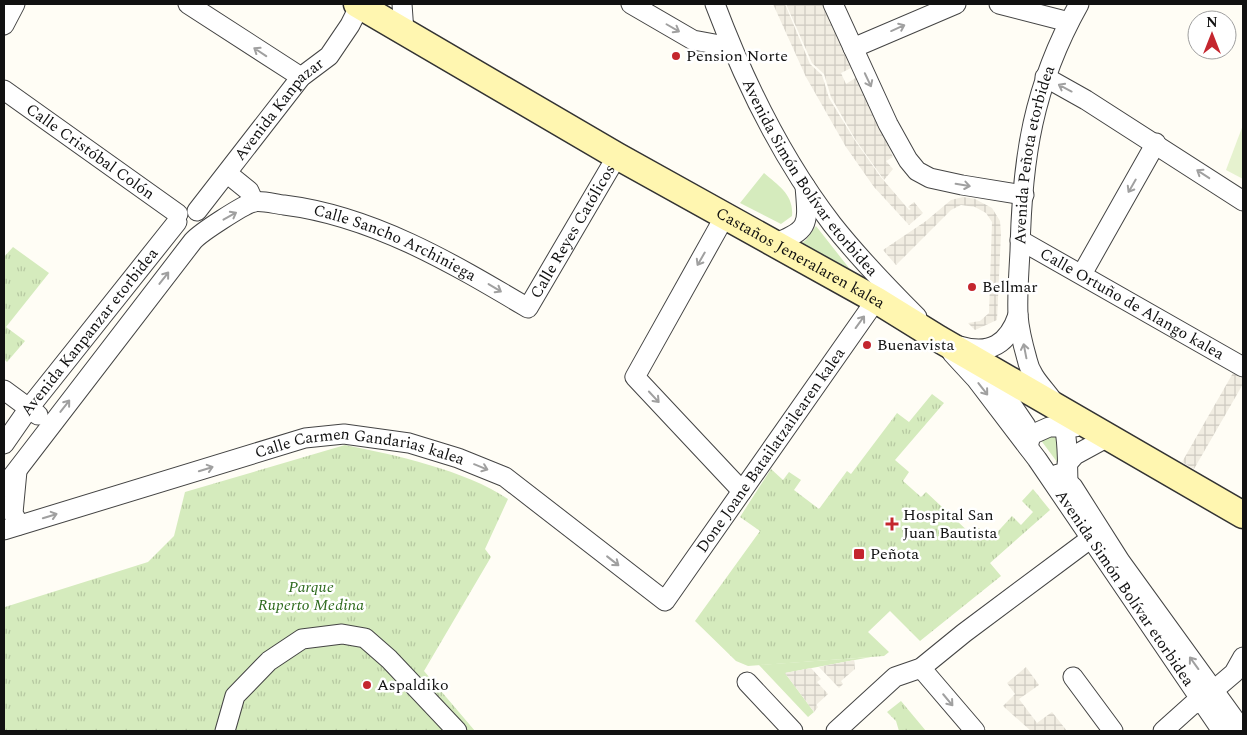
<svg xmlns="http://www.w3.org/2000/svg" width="1247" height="735" font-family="Spectral,serif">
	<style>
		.grass { fill: url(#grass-tufts) }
		.garden { fill: #d5ebbd }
		.pitch { fill: #e6f2cf }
		.plaza { fill: url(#plaza-grid) }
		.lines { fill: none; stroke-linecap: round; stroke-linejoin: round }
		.street-casing { stroke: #444; stroke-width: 21 }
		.secondary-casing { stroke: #333; stroke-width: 29 }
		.street { stroke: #fff; stroke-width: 19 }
		.secondary { stroke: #fff6b0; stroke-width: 26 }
		.oneway { stroke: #a0a0a0 }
		.poi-dot { fill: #c4262e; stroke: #fff; stroke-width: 2 }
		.labels { text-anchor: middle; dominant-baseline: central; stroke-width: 5; stroke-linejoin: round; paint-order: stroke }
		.poi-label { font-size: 16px; fill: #111; stroke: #fff; text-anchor: start }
		.street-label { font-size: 16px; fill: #111; stroke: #fff }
		.park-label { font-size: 16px; font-style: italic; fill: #2f6b1f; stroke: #fff }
	</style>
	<defs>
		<pattern id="grass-tufts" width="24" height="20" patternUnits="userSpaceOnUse" patternTransform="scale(1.25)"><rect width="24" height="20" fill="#d5ebbd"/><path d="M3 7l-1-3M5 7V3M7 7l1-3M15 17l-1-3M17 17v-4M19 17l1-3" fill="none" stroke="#b6c8a1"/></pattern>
		<pattern id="plaza-grid" width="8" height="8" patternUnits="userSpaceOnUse" patternTransform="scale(1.25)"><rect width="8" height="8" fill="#f1ede2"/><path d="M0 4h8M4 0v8" fill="none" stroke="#cecac1"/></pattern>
	</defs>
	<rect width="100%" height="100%" fill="#fffdf5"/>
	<path class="grass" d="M13 247 49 273 6 327 25 341 7 362 4 359V257Z
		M932 394 944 403 895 460 909 472 903 481 921 497 926 492 972 535 979 528 991 539 1012 516 1021 525 1033 512 1022 501 1033 489 1050 510 990 563 1001 576 920 641 890 611 868 632 889 652 884 656 748 666 736 661 695 621 760 531 740 517 771 469 783 480 789 472 801 480 794 490 819 509 847 471 851 474 897 413 909 422Z
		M345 445C395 455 465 470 508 499L485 549 491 557 424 671 475 731H4V601L5 607 148 562 174 536 185 492Z
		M901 701 926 731H899L896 721 887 712Z"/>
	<path class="garden" d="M764 173C779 186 794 195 792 216L781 224 740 203Z
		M816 226 860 282 796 247 806 240Z
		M1057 435 1063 470 1040 439Z
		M871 657 785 673 814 712 808 717 759 665Z"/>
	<path class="pitch" d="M1243 125V179L1226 170Z"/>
	<path class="plaza" d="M773 4H785L810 64 822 75 829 98 854 139 880 176 909 210 911 209 908 207 914 202 923 213 909 225 874 187 846 147 806 77Z
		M786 4H822L853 67 841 73 846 84 857 77 893 157 886 161 893 169 884 180 855 139 831 97 824 74 812 63Z
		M963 197 975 199 992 208 1000 221 1001 233 997 320 975 330 968 323 980 321 989 313 992 222 986 213 975 207 961 205 951 210 896 265 883 250 926 221 951 200Z
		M1233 373 1243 379V384L1194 469 1182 462Z
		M854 660 855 669 841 681 843 684 839 688 819 667Z
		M1026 667 1039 685 1019 699 1037 723 1052 712 1067 731H1031L1003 706 1015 694 1007 683Z
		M811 668 821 679 817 682 828 694 816 705 818 707 814 712 785 673Z"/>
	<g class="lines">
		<g class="street-casing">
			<g id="street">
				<path d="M188 4 301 77"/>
				<path d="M402 4 404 32"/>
				<path d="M631 4 693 40 731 47"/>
				<path id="s1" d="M715 4C744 81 782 159 832 224 858 257 888 288 917 317"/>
				<path d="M833 4 888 124 908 160 917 171 930 178 962 185 1024 195"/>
				<path d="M999 4 1069 22"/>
				<path d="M4 25 15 4"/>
				<path d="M853 48 956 4"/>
				<path d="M1045 77 1086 100 1243 201"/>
				<path id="s2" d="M4 90 178 214"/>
				<path d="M228 174 249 191 254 202"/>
				<path id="s3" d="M197 211 301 77 329 56 350 25 360 5"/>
				<path d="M725 216 635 377 742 491"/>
				<path id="s4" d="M1020 240 1243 367"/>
				<path d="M773 244C811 230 808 224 805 186"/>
				<path d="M1082 274 1156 143"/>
				<path d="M960 346C990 355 1008 344 1018 315"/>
				<path id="s5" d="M952 353 976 379 1037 459 1222 731"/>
				<path d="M988 370 1026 426"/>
				<path d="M4 390 38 415"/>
				<path id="s6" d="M4 444 29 408 177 222"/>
				<path d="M1028 447 1031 435 1049 427H1075"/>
				<path d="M1067 464 1075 455 1108 437"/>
				<path d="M17 471 13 513 19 525"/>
				<path d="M1058 474 1073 487 1120 561 1243 731"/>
				<path id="s7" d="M1068 481C1067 458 1069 428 1057 407 1047 390 1031 379 1027 359 1023 345 1019 329 1018 315 1017 294 1019 272 1020 251 1022 158 1033 86 1079 4"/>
				<path id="s8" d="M4 487 193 241C201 232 242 206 253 202 261 200 275 204 284 205 373 216 452 263 528 308L617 156"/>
				<path id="s9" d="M4 530 305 438 344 434 409 443 458 458 505 477 665 601 876 300"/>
				<path d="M921 668 975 731"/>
				<path d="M1073 677 1113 731"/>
				<path d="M747 682 793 731"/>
				<path d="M1214 690 1234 673 1243 657"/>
				<path d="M225 731 235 696 269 661 302 639 342 634 365 638 389 659 457 731"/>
				<path d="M836 731 895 677 921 668 964 633 1090 539"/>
				<path d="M1163 731 1192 705 1201 702"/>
			</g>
		</g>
		<g class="secondary-casing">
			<g id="secondary">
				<path id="s10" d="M357 4 617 156 876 300 939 339 1243 515"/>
			</g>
		</g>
		<use href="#street" class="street"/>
		<use href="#secondary" class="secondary"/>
	</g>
	<defs><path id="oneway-shaft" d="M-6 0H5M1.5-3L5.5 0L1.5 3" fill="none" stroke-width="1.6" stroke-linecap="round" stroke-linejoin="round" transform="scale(1.25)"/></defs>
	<g class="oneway">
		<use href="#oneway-shaft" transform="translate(673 28) rotate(30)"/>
		<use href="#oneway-shaft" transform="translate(898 28) rotate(-24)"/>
		<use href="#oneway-shaft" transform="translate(260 52) rotate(-146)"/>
		<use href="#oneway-shaft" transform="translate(868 80) rotate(65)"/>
		<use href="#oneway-shaft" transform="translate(1065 88) rotate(-152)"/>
		<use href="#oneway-shaft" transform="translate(1203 174) rotate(-147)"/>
		<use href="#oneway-shaft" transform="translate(963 185) rotate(9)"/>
		<use href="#oneway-shaft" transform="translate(1132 186) rotate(120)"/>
		<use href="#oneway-shaft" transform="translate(230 216) rotate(-29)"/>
		<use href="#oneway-shaft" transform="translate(701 259) rotate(120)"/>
		<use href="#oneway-shaft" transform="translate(164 278) rotate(-52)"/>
		<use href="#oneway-shaft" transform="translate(495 288) rotate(31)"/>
		<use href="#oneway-shaft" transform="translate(860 322) rotate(-54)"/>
		<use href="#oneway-shaft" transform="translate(1025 351) rotate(-101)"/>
		<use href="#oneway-shaft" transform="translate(983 389) rotate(52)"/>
		<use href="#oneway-shaft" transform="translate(654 397) rotate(47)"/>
		<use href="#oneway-shaft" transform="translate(65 406) rotate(-52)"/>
		<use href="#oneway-shaft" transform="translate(481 467) rotate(22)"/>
		<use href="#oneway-shaft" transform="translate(206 469) rotate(-17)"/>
		<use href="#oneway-shaft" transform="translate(50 516) rotate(-17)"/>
		<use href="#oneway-shaft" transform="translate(613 561) rotate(38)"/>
		<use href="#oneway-shaft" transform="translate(1194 663) rotate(-126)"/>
		<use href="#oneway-shaft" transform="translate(948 700) rotate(50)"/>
	</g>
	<g class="poi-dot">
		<circle cx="676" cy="56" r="5"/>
		<circle cx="972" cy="287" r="5"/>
		<circle cx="867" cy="345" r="5"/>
		<path d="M889.5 516.5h5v5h5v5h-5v5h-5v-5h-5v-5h5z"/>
		<rect x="853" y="548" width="12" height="12" rx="2.5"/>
		<circle cx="367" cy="685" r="5"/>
	</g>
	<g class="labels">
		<g class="poi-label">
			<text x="686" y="56">Pension Norte</text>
			<text x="982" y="287">Bellmar</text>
			<text x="877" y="345">Buenavista</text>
			<text x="903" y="515">Hospital San<tspan x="903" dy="18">Juan Bautista</tspan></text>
			<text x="870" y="554">Peñota</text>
			<text x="377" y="685">Aspaldiko</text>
		</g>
		<g class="street-label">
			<text stroke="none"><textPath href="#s3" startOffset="131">Avenida Kanpazar</textPath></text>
			<text stroke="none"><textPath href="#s2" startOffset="106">Calle Cristóbal Colón</textPath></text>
			<text stroke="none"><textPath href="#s7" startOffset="339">Avenida Peñota etorbidea</textPath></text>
			<text stroke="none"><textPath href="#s1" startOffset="199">Avenida Simón Bolívar etorbidea</textPath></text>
			<text stroke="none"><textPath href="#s8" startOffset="769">Calle Reyes Católicos</textPath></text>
			<text stroke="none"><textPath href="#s8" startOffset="531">Calle Sancho Archiniega</textPath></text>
			<text stroke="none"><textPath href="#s10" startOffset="511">Castaños Jeneralaren kalea</textPath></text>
			<text stroke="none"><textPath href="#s4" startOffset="129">Calle Ortuño de Alango kalea</textPath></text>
			<text stroke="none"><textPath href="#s6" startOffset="141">Avenida Kanpanzar etorbidea</textPath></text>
			<text stroke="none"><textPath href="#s9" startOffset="908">Done Joane Batailatzailearen kalea</textPath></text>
			<text stroke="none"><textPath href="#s9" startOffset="370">Calle Carmen Gandarias kalea</textPath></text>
			<text stroke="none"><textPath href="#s5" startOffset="292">Avenida Simón Bolívar etorbidea</textPath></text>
		</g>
		<g class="park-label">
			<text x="311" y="587">Parque<tspan x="311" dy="18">Ruperto Medina</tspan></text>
		</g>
	</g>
	<rect width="1247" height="735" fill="none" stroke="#111111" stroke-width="10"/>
	<g transform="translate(1212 35)"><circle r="24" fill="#ffffff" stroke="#a0a0a0"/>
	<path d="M0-4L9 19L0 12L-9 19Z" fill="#c4262e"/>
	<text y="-8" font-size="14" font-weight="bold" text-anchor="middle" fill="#111111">N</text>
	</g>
</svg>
